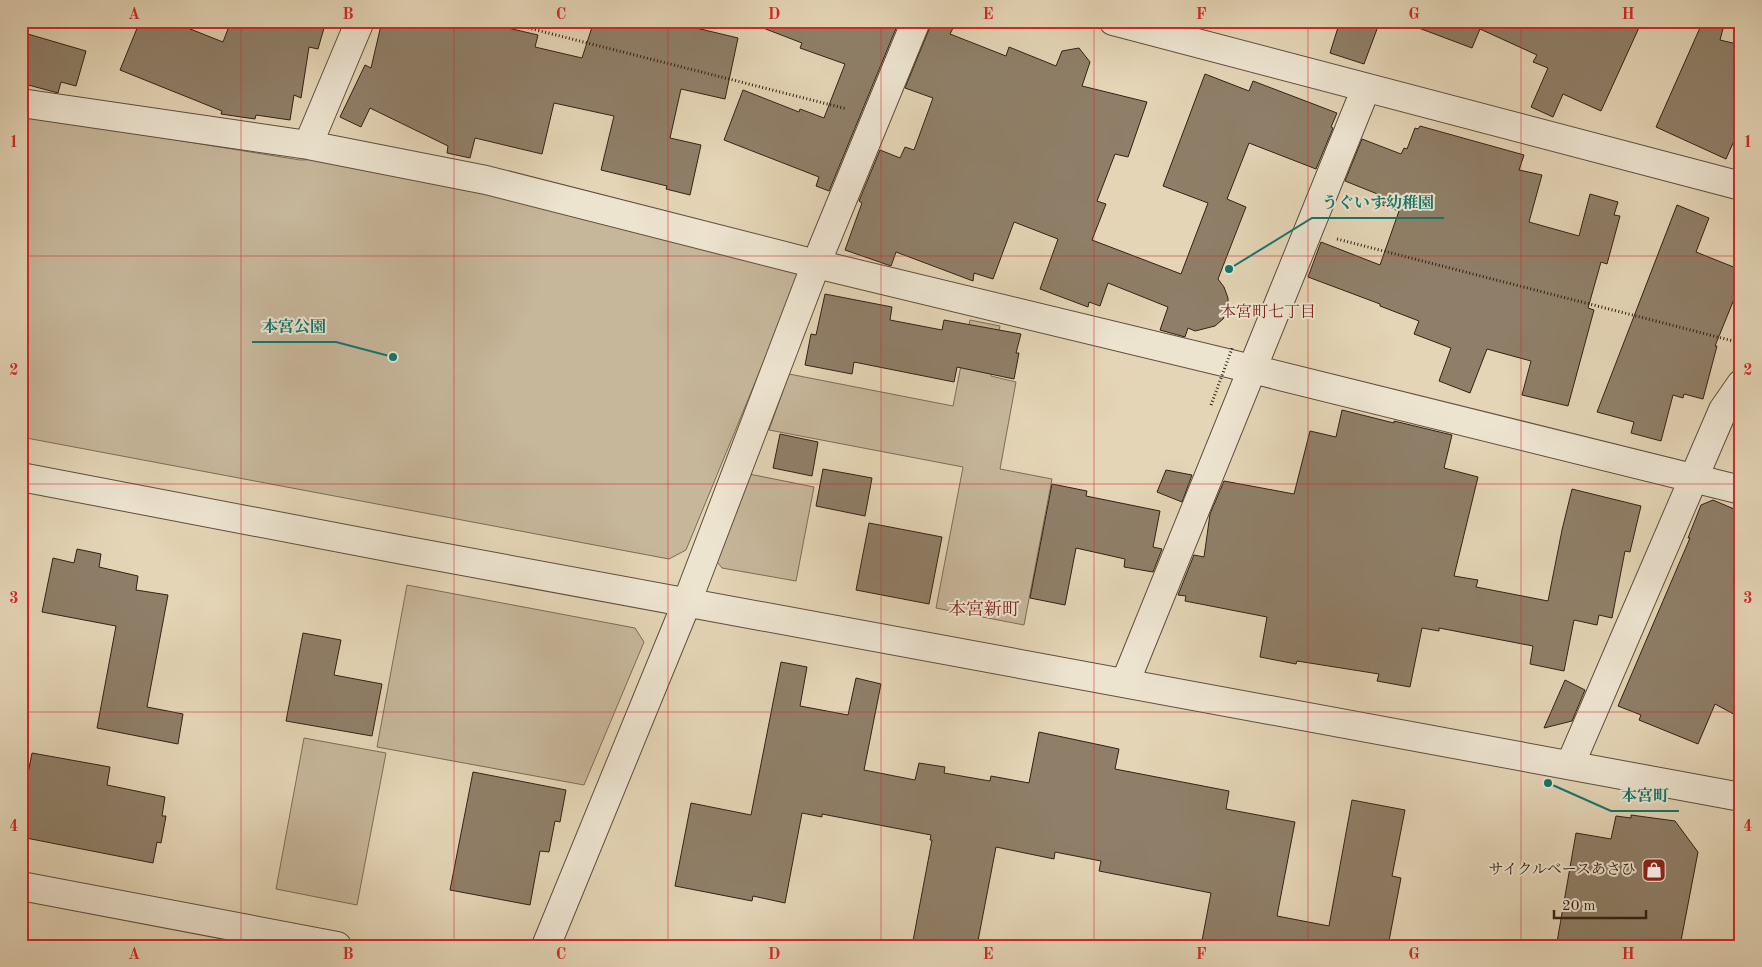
<svg xmlns="http://www.w3.org/2000/svg" width="1762" height="967" font-family="'Old Standard TT','Noto Serif JP',serif">
	<style>
		.green { fill: #c6b69a; stroke: #7c6c57 }
		.building { fill: #8f7f68; stroke: #332114 }
		.lines { fill: none; stroke-linecap: round; stroke-linejoin: round }
		.minor-casing { stroke: #5f4e3c; stroke-width: 30 }
		.tertiary-casing { stroke: #5f4e3c; stroke-width: 30 }
		.path { stroke: #332114; stroke-width: 3; stroke-dasharray: 1 2.5; stroke-linecap: butt }
		.minor { stroke: #ede4d0; stroke-width: 28 }
		.tertiary { stroke: #ede4d0; stroke-width: 28 }
		.path-bridge { stroke: #332114; stroke-width: 3; stroke-dasharray: 1 2.5; stroke-linecap: butt }
		.grid { fill: none; stroke: #d62828; stroke-width: 1; stroke-opacity: 0.55 }
		.labels { text-anchor: middle; dominant-baseline: central; stroke-width: 4; stroke-linejoin: round; paint-order: stroke }
		.poi-label { font-size: 15px; fill: #332114; stroke: #ede4d0; text-anchor: end }
		.neighbourhood-label { font-size: 16px; fill: #7a1f14; stroke: #ede4d0 }
		.quarter-label { font-size: 18px; fill: #7a1f14; stroke: #ede4d0 }
		.leader { fill: none; stroke: #0f766e; stroke-width: 2 }
		.callout-dot { fill: #0f766e; stroke: #ede4d0; stroke-width: 2 }
		.callout-label { font-size: 16px; text-anchor: middle; font-weight: bold; fill: #0f766e; stroke: #ede4d0; stroke-width: 4; stroke-linejoin: round; paint-order: stroke }
		.neatline { fill: none; stroke: #d62828; stroke-width: 2 }
		.grid-label { font-size: 16px; text-anchor: middle; font-weight: bold; fill: #d62828 }
	</style>
	<rect width="100%" height="100%" fill="#e4d5b6"/>
	<filter id="stains"><feTurbulence type="fractalNoise" baseFrequency=".004" numOctaves="4"/><feColorMatrix values="0 0 0 0 .2 0 0 0 0 .09 0 0 0 0 .02 0 0 0 .5 -.17"/></filter>
	<radialGradient id="worn" r=".72"><stop offset=".6" stop-color="#630" stop-opacity="0"/><stop offset="1" stop-color="#630" stop-opacity=".3"/></radialGradient>
	<path class="green" d="M21 115 300 160 324 159 489 194 795 271 799 276 686 550 669 559 21 437Z
		M970 320 1000 326 991 376 1016 382 1000 469 1052 479 1024 625 936 608 963 467 769 430 789 374 953 406Z
		M749 474 814 487 796 581 722 568 714 558Z
		M407 585 635 628 644 642 584 785 377 747Z
		M304 738 386 753 357 905 276 889Z"/>
	<path class="building" d="M140 21H170L223 42 231 21H326L318 49 309 47 301 98 294 95 290 120 256 115 255 119 221 114 222 111 120 70Z
		M382 21H478L538 35 535 47 582 58 594 21H667L738 38 725 99 681 89 670 138 701 145 690 195 666 189 667 186 601 170 614 116 554 103 542 154 475 138 470 158 447 153 448 146 370 108 361 127 340 117 365 65 371 68Z
		M750 21H899L829 191 816 186 819 177 724 140 743 90 799 112 800 109 824 118 845 64 800 48 802 43 750 23Z
		M931 21 953 28 950 34 1006 56 1009 47 1056 66 1062 51 1079 48 1090 62 1082 86 1147 102 1128 157 1115 154 1097 201 1106 204 1092 240 1181 274 1208 203 1163 186 1205 74 1249 91 1253 81 1337 113 1331 127 1333 128 1316 169 1249 143 1227 199 1246 207 1218 279 1224 287 1228 298V308L1223 319 1215 326 1195 331 1188 328 1185 337 1160 330 1168 307 1108 283 1100 306 1089 302 1088 307 1040 289 1058 239 1014 222 993 279 974 273 973 281 896 252 891 266 845 250 862 203 859 201 880 150 900 158 905 147 914 150 933 98 905 88 930 27Z
		M1340 21H1380L1364 64 1330 53Z
		M1408 21H1642L1601 111 1563 94 1553 117 1531 107 1548 68 1533 62 1537 55 1480 29 1472 48 1408 24Z
		M1703 21H1725L1720 40 1741 45V125L1726 159 1656 127Z
		M21 32 86 51 76 86 61 82 58 93 21 83Z
		M1420 126 1524 155 1519 170 1542 175 1529 222 1579 236 1590 194 1618 202 1614 215 1620 216 1607 264 1601 262 1588 308 1594 310 1568 406 1522 395 1531 361 1487 349 1470 393 1439 381 1451 348 1414 334 1419 321 1380 306V304L1308 277 1321 242 1380 265 1399 211 1382 205 1385 197 1345 181 1362 139 1401 154 1404 148 1407 149 1415 128 1418 129Z
		M1677 205 1709 218 1696 252 1741 270V282L1715 346H1717L1703 399 1684 394 1683 398 1673 395 1661 441 1631 433 1634 422 1597 412Z
		M825 294 892 307 890 320 942 330 944 320 1021 334 1016 353H1019L1014 379 957 367 954 382 854 362 852 374 805 365 811 334 816 335Z
		M1342 410 1394 423V421L1452 435 1444 468 1478 477 1454 576 1478 580 1476 587 1548 601 1562 530 1572 489 1641 506 1630 552 1625 551 1612 618 1599 615 1597 625 1574 620 1564 671 1530 664 1533 646 1439 628V631L1422 628 1410 687 1377 681 1379 674 1297 661 1296 664 1260 657 1267 617 1185 601 1186 596 1178 595 1194 555 1204 557 1210 514 1224 481 1294 494 1310 431 1336 437Z
		M780 434 818 442 812 476 773 468Z
		M823 469 872 478 865 516 816 506Z
		M1166 470 1192 475 1182 502 1157 492Z
		M1052 484 1087 491 1086 496 1160 511 1153 547 1162 549 1153 572 1124 567 1125 559 1076 548 1065 605 1030 598Z
		M1713 500 1741 512V718L1715 704 1698 744 1639 720 1641 715 1618 706 1690 538H1688L1701 505Z
		M869 523 942 537 929 604 856 590Z
		M77 549 101 554 99 567 138 576 136 590 168 595 147 707 183 714 178 744 97 728 116 626 42 612 53 558 74 563Z
		M303 633 341 640 334 675 382 684 372 736 286 721Z
		M781 662 807 667 800 706 848 715 856 678 881 684 864 770 915 780 919 763 945 767 944 773 990 781 991 776 1029 783 1039 732 1119 749 1115 769 1229 791 1226 809 1295 822 1277 916 1329 926 1352 800 1405 810 1392 876 1401 878 1388 946H1201L1211 893 1099 871 1101 861 1055 852 1054 859 996 847 977 946H912L932 840H930L931 835 822 814V817L802 813 785 903 753 896 752 901 675 886 691 803 751 815Z
		M1565 680 1585 690 1572 721 1544 728Z
		M32 753 110 767 107 785 165 797 162 816H166L161 843 157 842 153 863 21 837V809Z
		M473 772 566 790 560 822 555 821 549 852 540 851 530 905 450 890Z
		M1631 815 1675 821 1698 852 1680 946H1572L1557 942 1576 833 1611 839 1616 816 1631 818Z"/>
	<g class="lines">
		<g class="minor-casing">
			<path id="minor" d="M1113 21 1741 186
				M21 103 308 145 486 180 816 264 1252 369 1741 490
				M308 145 360 21
				M1125 683 1366 88
				M1570 765 1723 410 1741 384
				M546 946 687 602 816 264 916 21"/>
		</g>
		<g class="tertiary-casing">
			<path id="tertiary" d="M21 477 403 550 1741 797
				M21 886 337 946"/>
		</g>
		<path class="path" d="M501 21 847 109
			M1337 239 1741 343"/>
		<use href="#minor" class="minor"/>
		<use href="#tertiary" class="tertiary"/>
		<path class="path-bridge" d="M1211 405 1233 346"/>
	</g>
	<path class="grid" d="M241 21V946M454 21V946M668 21V946M881 21V946M1094 21V946M1308 21V946M1521 21V946M21 256H1741M21 484H1741M21 712H1741"/>
	<defs>
		<g id="shop-square" transform="scale(1.25)"><rect x="-9" y="-9" width="18" height="18" rx="4" fill="#8f2418" stroke="#ede4d0"/><path d="M-5-2.5h2.3a2.7 3.5 0 0 1 5.4 0H5L5.5 6h-11ZM-1.5-2.5h3a1.5 2.3 0 0 0-3 0Z" fill="#fff"/></g>
	</defs>
	<g fill-rule="evenodd">
		<use href="#shop-square" x="1654" y="870"/>
	</g>
	<g class="labels">
		<g class="poi-label">
			<text x="1636" y="870">サイクルベースあさひ</text>
		</g>
		<g class="neighbourhood-label">
			<text x="1268" y="313">本宮町七丁目</text>
		</g>
		<g class="quarter-label">
			<text x="984" y="610">本宮新町</text>
		</g>
	</g>
	<path class="leader" d="M1229 269L1312 218H1444M393 357L336 342H252M1548 783L1611 811H1679"/>
	<g class="callout-dot">
		<circle cx="1229" cy="269" r="5"/>
		<circle cx="393" cy="357" r="5"/>
		<circle cx="1548" cy="783" r="5"/>
	</g>
	<g class="callout-label">
		<text x="1378" y="208">うぐいす幼稚園</text>
		<text x="294" y="332">本宮公園</text>
		<text x="1645" y="801">本宮町</text>
	</g>
	<rect width="1762" height="967" fill="none" stroke="#e4d5b6" stroke-width="55"/>
	<path d="M1554 910v8h92v-8" fill="none" stroke="#332114" stroke-width="2.5"/>
	<text x="1562" y="910" font-size="15" fill="#332114" stroke="#ede4d0" stroke-width="4" paint-order="stroke">20 m</text>
	<rect x="28" y="28" width="1706" height="912" class="neatline"/>
	<g class="grid-label">
		<text x="134" y="19">A</text>
		<text x="348" y="19">B</text>
		<text x="561" y="19">C</text>
		<text x="774" y="19">D</text>
		<text x="988" y="19">E</text>
		<text x="1201" y="19">F</text>
		<text x="1414" y="19">G</text>
		<text x="1628" y="19">H</text>
		<text x="14" y="147">1</text>
		<text x="1748" y="147">1</text>
		<text x="14" y="375">2</text>
		<text x="1748" y="375">2</text>
		<text x="14" y="603">3</text>
		<text x="1748" y="603">3</text>
		<text x="14" y="831">4</text>
		<text x="1748" y="831">4</text>
		<text x="134" y="959">A</text>
		<text x="348" y="959">B</text>
		<text x="561" y="959">C</text>
		<text x="774" y="959">D</text>
		<text x="988" y="959">E</text>
		<text x="1201" y="959">F</text>
		<text x="1414" y="959">G</text>
		<text x="1628" y="959">H</text>
	</g>
	<rect width="100%" height="100%" filter="url(#stains)"/>
	<rect width="100%" height="100%" fill="url(#worn)"/>
</svg>
